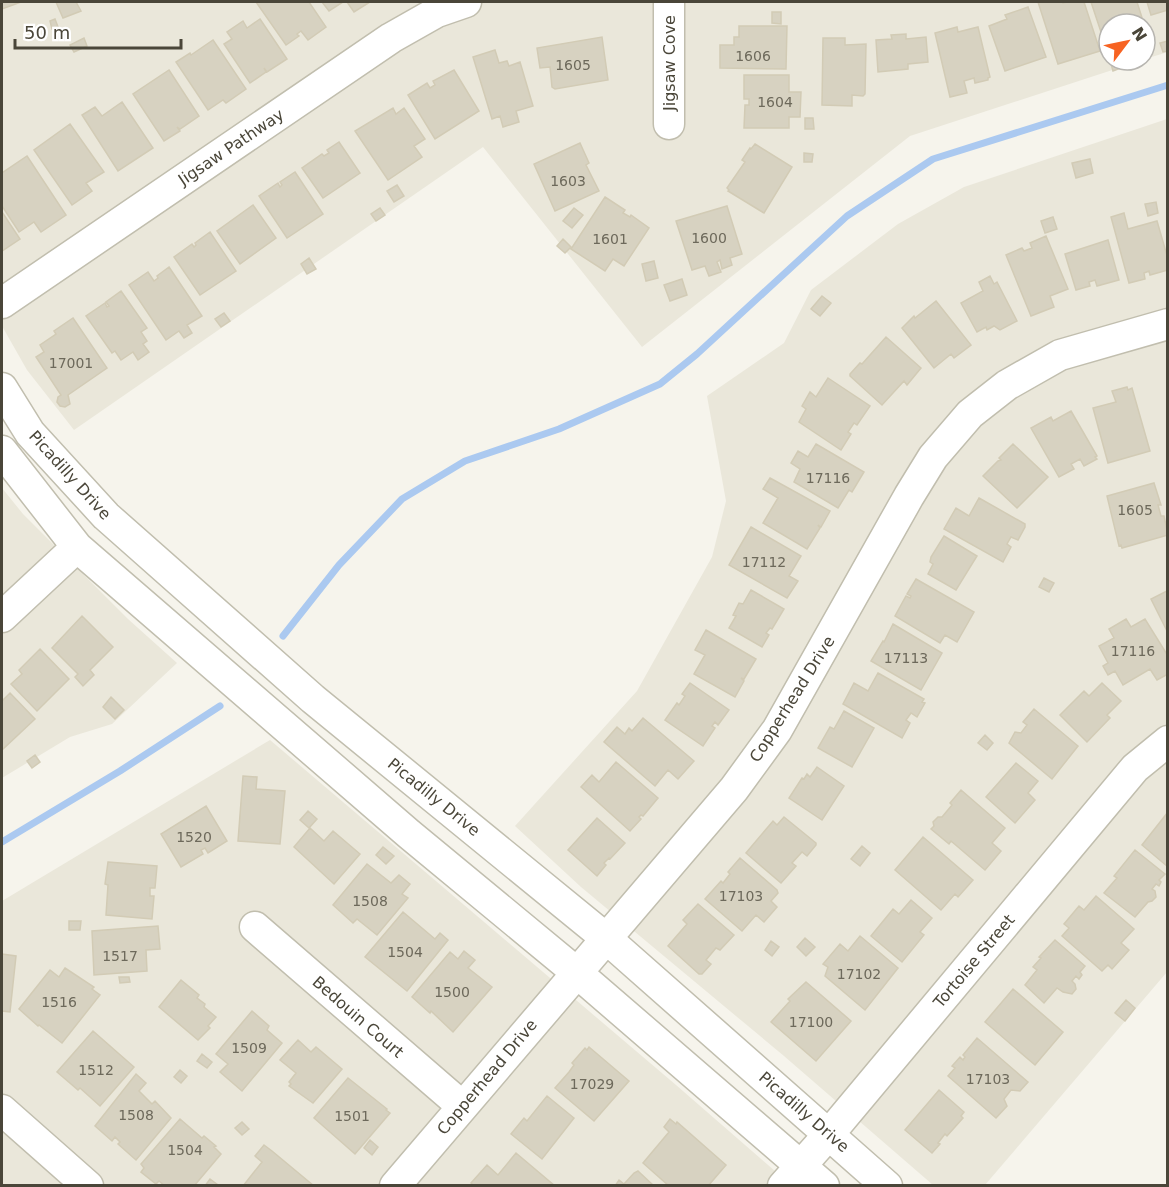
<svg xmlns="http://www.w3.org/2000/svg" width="1169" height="1187" font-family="'DejaVu Sans',sans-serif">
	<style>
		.residential { fill: #eae7da }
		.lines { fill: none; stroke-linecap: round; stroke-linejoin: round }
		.stream { stroke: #abc9f0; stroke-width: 7 }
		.building { fill: #d7d2c1; stroke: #d2cbb5; stroke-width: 1.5 }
		.minor-casing { stroke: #c1beae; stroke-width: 33 }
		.minor { stroke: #fff; stroke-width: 30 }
		.labels { text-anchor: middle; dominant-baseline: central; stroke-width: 4.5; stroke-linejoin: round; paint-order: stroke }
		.number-label { font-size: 14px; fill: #6d695b }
		.street-label { font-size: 16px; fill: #4a4639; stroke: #fff }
	</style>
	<rect width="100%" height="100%" fill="#f6f4ec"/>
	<path class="residential" d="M2 2H1167L1168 52 1145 59V24H1109V60H1143L910 136 642 347 483 147 74 430 27 370 2 326Z
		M1167 119V972L985 1185H933L784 1056 581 887 515 826 637 691 712 557 726 501 707 396 784 343 811 290 898 224 964 187Z
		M2 488 23 514 128 619 177 663 112 724 70 737 2 778Z
		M270 740 676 1085 791 1185H2V901Z"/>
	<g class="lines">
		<path class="stream" d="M283 636 339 565 402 499 465 461 559 429 660 384 697 354 847 216 933 159 1168 85
			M2 842 120 771 220 706"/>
	</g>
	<path class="building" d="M2 2H21L2 9Z
		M56 2H76L81 11 63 18Z
		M256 2H309L326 27 308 40 301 31 297 34 299 36 286 45Z
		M322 2H343L329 11Z
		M347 2H370L354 12Z
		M1038 2H1062L1063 3 1067 2H1084L1100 51 1058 64Z
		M1091 2H1137L1144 24H1109V50H1107Z
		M1147 2H1168V10L1151 15Z
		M1028 7 1046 57 1005 71 989 26 1007 19 1005 15Z
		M772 12H781V24L772 23Z
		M55 19 58 27 52 29 50 21Z
		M260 19 287 59 267 72 264 68 266 72 250 83 224 44 232 39 227 32 243 21 247 28Z
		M739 26H787L786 69 720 68V45H734V37H739Z
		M957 27 958 32 978 27 990 77 988 78V80L975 83 974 78 964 81 967 93 950 97 935 33Z
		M906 34V39L926 37 928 62 908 64V69L878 72 876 40 892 39 891 35Z
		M602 37 608 80 555 89 552 87 550 67 540 68 537 48Z
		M84 38 87 46 74 52 70 45Z
		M823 38H845V45L866 44 865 94 863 96 852 95V106L822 105Z
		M213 40 246 89 226 103 223 100 208 110 176 62 190 53 191 55Z
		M1168 41V51L1163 52 1160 43Z
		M495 50 499 63 507 61 509 66 520 62 533 106 516 111 519 122 503 127 500 116 492 119 473 57Z
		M1120 60 1123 67 1113 71 1111 64Z
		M169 70 199 116 180 129 177 127 180 131 164 141 133 94Z
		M454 70 479 111 435 139 408 95 427 83 430 88 435 85 433 81Z
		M744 75H789V92H801L800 117H789V128H744L745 105H749V99H744Z
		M122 102 153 148 118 171 82 115 95 107 102 116Z
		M393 108 396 114 404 108 425 139 414 146 422 157 388 180 355 131Z
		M805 118H813L814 129H805Z
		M70 124 104 172 86 183 92 191 72 205 34 150Z
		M339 142 360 173 323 198 302 168 322 154 324 156 329 153 327 150Z
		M580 143 589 163 586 165 599 191 555 211 534 164Z
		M755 144 792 167 764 213 728 191 729 190 727 188 745 162 742 160 750 148 751 149Z
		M804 153 813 154 812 162H804Z
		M27 156 66 215 41 232 34 222 19 232 2 206V173Z
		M1090 159 1093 173 1076 178 1072 163Z
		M295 172 323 214 287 238 259 196 278 183 280 187 282 185 280 182Z
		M397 185 404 196 394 202 387 191Z
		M605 197 625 210 623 213 630 217 631 215 649 228 624 266 613 259 605 271 571 249Z
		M1156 202 1158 213 1148 216 1145 204Z
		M253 205 276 238 240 264 217 231Z
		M727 206 742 254 730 258 732 265 722 269 720 260 717 262 721 272 709 276 705 266 692 270 676 221Z
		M380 208 385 215 376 221 371 214Z
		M574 208 583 215 572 228 563 221Z
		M2 212 20 239 2 251Z
		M1124 213 1128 229 1157 221 1168 259V270L1150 275 1149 271 1144 273 1145 279 1129 283 1111 217Z
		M1053 217 1057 229 1045 233 1041 221Z
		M210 232 236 271 200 295 174 257 192 244 194 247 196 245 195 243Z
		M1046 236 1068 289 1050 296 1054 307 1031 316 1006 255 1022 248 1024 251 1032 248 1030 243Z
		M563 239 571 247 565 253 557 246Z
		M1108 240 1119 280 1097 286 1095 280 1089 282 1090 286 1076 290 1065 254Z
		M309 258 316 269 307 274 301 264Z
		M654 261 658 278 646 281 642 264Z
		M169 267 202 316 187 325 192 333 184 338 179 331 166 340 129 285 148 272 154 281 158 278 157 276Z
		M990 276 994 284 997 282 1017 321 1000 330 994 326 987 330 986 327 977 332 961 303 983 291 979 282Z
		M682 279 687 295 670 301 664 285Z
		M121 291 147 328 141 332 147 341 143 344 149 352 138 360 133 352 121 360 115 351 112 353 86 316 105 303 107 307 109 306 106 302Z
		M822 296 831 303 820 316 811 309Z
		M936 301 971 345 954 358 951 354 934 368 902 328 914 316 915 318Z
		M224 313 230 321 221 327 215 319Z
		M73 318 107 368 68 395 70 404 65 407 60 406 57 402 58 397 61 395 36 357 44 352 40 345 56 334 54 331Z
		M886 337 921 368 907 385 904 381 882 405 850 376V374L860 363 862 364Z
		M828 378 870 406 857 425 854 423 848 432 851 434 841 450 799 422 806 409 802 406 810 392 816 397Z
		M1127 387 1128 390 1132 388 1150 451 1108 463 1093 408 1116 402 1112 391Z
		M1071 411 1097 456 1095 457 1097 459 1084 466 1080 459 1071 464 1074 469 1059 477 1031 428 1051 417 1053 421Z
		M816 444 864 472 852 492 849 490 838 508 794 482 800 469 791 463 798 451 808 457Z
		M1013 444 1048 477 1017 508 983 476 998 461 1001 460 999 458Z
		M770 478 830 511 821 527 818 525 820 528 807 549 763 523 778 498 763 489Z
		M1154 483 1161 505H1158L1161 516H1164L1168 535 1122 548 1121 545 1119 546 1107 496Z
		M979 498 1025 524V527L1018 540 1011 537 1007 544 1011 547 1003 562 944 529 956 508 969 516Z
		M751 527 801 556 789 576 798 581 787 598 729 565Z
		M944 536 977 556 956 590 928 574 933 564 930 562 931 557Z
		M1044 578 1054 583 1049 592 1039 587Z
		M916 579 974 612 957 642 945 635 940 643 895 616 906 596 910 598 911 596 907 594Z
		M751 590 784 609 772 629 770 628 766 633 769 635 762 647 729 628 736 616 733 615 739 603 743 604Z
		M1167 591 1168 592V633L1151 599Z
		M82 616 113 647 90 670 94 675 83 686 75 677 78 674 52 648Z
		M1126 619 1131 627 1145 619 1168 656V674L1157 680 1150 669 1123 685 1115 671 1108 675 1103 666 1108 663 1099 646 1114 638 1109 629Z
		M893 624 942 653 921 690 871 661 883 641 884 642Z
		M706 630 756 659 744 679 741 678 744 681 735 697 694 674 705 655 695 650Z
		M40 649 69 679 37 711 11 684 22 674 19 670Z
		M878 673 924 699 922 702 925 703 917 717 911 713 906 720 910 723 902 738 843 704 854 683 868 691Z
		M690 683 729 710 718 725 715 722 712 726 715 728 703 746 665 720 677 703 679 705 685 696 682 694Z
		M1102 683 1121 701 1107 715 1110 718 1087 742 1060 715 1084 691 1089 696Z
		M10 693 35 719 2 750V701Z
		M111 697 124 710 115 719 103 707Z
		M1034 709 1078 746 1052 779 1009 743 1015 732 1021 733 1027 725 1023 722Z
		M844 711 874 728 852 767 818 748 830 727 834 729Z
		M643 718 694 761 678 779 668 770 655 786 604 742 617 727 625 734 629 728 632 731Z
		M985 735 993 743 987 750 978 743Z
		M35 755 40 762 32 768 27 761Z
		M616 762 658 798 643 816 641 815 639 817 641 819 630 831 581 787 592 775 599 782Z
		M1016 763 1038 781 1028 793 1035 800 1015 823 986 797Z
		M817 767 844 786 822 820 789 798 802 778 804 779 807 774 810 777Z
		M243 776 257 777 256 789 285 791 280 844 238 841Z
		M961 790 1005 828 992 843 1001 851 985 870 951 841 949 844 931 829 934 826 933 822 938 817H942L952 805 950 803Z
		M206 806 227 841 208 853 205 848 201 850 203 854 181 867 161 834Z
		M308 811 317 819 309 828 300 820Z
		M1168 812V867L1142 845Z
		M784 817 816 843V845L807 856 802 852 792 863 796 866 781 883 746 853 773 821 777 825Z
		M597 818 625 843 610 859 609 858 604 863 606 865 597 876 568 850Z
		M310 828 324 841 333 831 360 854 334 884 294 847Z
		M923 837 973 880 958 897 955 894 941 910 895 870Z
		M862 846 870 853 860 866 851 859Z
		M383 847 394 856 386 864 376 855Z
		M1135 850 1165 874 1159 880 1161 882 1159 886 1156 884 1152 889 1155 891 1156 897 1152 901 1148 902 1135 917 1104 893 1117 878 1114 876Z
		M740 858 777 890 778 893 771 901 777 907 764 922 756 915 742 931 705 899 721 881 723 883 730 874 728 872Z
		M108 862 157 866 155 888H150V896H154L152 919 106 915 108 885 105 884Z
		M367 864 391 883 399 875 410 884 402 894 408 898 377 935 357 919 353 923 333 905Z
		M1096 896 1134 929 1121 943 1129 950 1112 969 1108 965 1102 971 1062 936 1069 928 1064 924 1079 906 1084 910Z
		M911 900 932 918 920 932 924 935 902 962 871 936 893 909 899 914Z
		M698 904 734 935 720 950 716 948 706 960 711 964 702 974H699L668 946 687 924 683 920Z
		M403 912 435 939 440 933 448 940 407 991 365 957Z
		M69 921H81L80 930H69Z
		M158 926 160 949 146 950 147 971 94 975 92 931Z
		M860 936 898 968 865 1010 825 976 828 967 823 964 840 944 848 951Z
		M805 938 815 947 806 956 797 947Z
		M1055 940 1085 966 1080 972 1082 975 1079 979 1076 976 1072 981 1075 984 1076 989 1072 994 1063 992 1057 988 1044 1003 1025 985 1037 970 1033 967 1041 958 1039 957Z
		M771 941 779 947 772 956 765 950Z
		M464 951 475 960 468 968 492 987 453 1032 431 1011 430 1013 412 997 450 952 458 959Z
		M2 954 16 956 10 1012 2 1011Z
		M65 968 94 987 92 989 100 995 62 1043 39 1025 38 1026 19 1009 50 970 59 977Z
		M119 977H129L130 982 120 983Z
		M181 980 199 995 197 998 205 1004 204 1007 216 1017 208 1026 210 1028 198 1040 159 1007Z
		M806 982 851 1021 816 1061 771 1022 790 1001 788 999Z
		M1013 989 1063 1032 1035 1065 985 1022Z
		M1126 1000 1135 1008 1125 1021 1115 1013Z
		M252 1011 269 1026 267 1030 282 1043 242 1091 220 1072 228 1064 216 1054Z
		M93 1031 134 1067 100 1106 80 1088 78 1090 57 1072Z
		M977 1038 1028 1082 1020 1091 1011 1090 1004 1099 1007 1106 996 1118 948 1076 955 1068 952 1066 960 1057 963 1060 965 1057 963 1055Z
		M298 1040 311 1052 316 1047 342 1069 313 1103 289 1086 291 1084 289 1082 296 1073 280 1060Z
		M589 1047 629 1081 594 1121 555 1088 569 1072 574 1065 572 1063 585 1048 587 1050Z
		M202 1054 212 1062 207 1068 197 1061Z
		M180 1070 187 1076 181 1083 174 1077Z
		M136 1074 146 1083 139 1091 152 1104 155 1101 171 1118 136 1160 118 1144 120 1142 115 1137 112 1141 95 1126Z
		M348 1078 387 1109 386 1110 390 1113 355 1154 314 1118Z
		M939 1090 964 1112 961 1116 963 1118 947 1136 945 1134 938 1143 940 1144 932 1153 905 1130Z
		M547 1096 574 1118 542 1159 511 1134 524 1118 527 1121Z
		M180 1119 202 1138 204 1136 216 1146 214 1147 221 1154 194 1186H165L159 1181 156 1184 141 1172 144 1168 141 1164Z
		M670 1119 676 1124 677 1122 726 1165 708 1186H669L643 1163 669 1132 664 1127Z
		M242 1122 249 1129 242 1135 235 1128Z
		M370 1140 378 1147 372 1155 364 1148Z
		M264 1145 272 1151 314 1186H243L262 1162 255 1156Z
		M516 1153 555 1186H474L471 1183 487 1165 498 1175Z
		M638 1171 654 1186H615L619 1180 624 1184 634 1173Z
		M210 1179 218 1185 205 1186Z"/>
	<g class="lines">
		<g class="minor-casing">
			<path id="minor" d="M669 2V124
				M2 303 391 38 437 12 466 2
				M2 388 30 433 106 516 313 699 607 939 887 1186
				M2 451 77 547 409 834 576 972 824 1186
				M2 617 77 547
				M255 927 462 1106
				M2 1110 88 1186
				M395 1186 734 789 777 730 909 496 933 457 970 414 1007 385 1060 355 1168 324
				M783 1186 830 1133 1135 768 1168 741"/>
		</g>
		<use href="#minor" class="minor"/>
	</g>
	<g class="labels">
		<g class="number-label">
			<text x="753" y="56">1606</text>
			<text x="573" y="65">1605</text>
			<text x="775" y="102">1604</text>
			<text x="568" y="181">1603</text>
			<text x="709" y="238">1600</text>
			<text x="610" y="239">1601</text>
			<text x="71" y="363">17001</text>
			<text x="828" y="478">17116</text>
			<text x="1135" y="510">1605</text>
			<text x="764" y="562">17112</text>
			<text x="1133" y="651">17116</text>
			<text x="906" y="658">17113</text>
			<text x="194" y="837">1520</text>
			<text x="741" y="896">17103</text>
			<text x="370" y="901">1508</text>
			<text x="405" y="952">1504</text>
			<text x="120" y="956">1517</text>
			<text x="859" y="974">17102</text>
			<text x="452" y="992">1500</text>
			<text x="59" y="1002">1516</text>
			<text x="811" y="1022">17100</text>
			<text x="249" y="1048">1509</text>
			<text x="96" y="1070">1512</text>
			<text x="988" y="1079">17103</text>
			<text x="592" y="1084">17029</text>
			<text x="136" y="1115">1508</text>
			<text x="352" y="1116">1501</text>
			<text x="185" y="1150">1504</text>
		</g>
		<g class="street-label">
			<text transform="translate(669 63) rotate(-90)">Jigsaw Cove</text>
			<text transform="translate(231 147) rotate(-34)">Jigsaw Pathway</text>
			<text transform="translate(70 475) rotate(48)">Picadilly Drive</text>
			<text transform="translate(792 699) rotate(-58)">Copperhead Drive</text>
			<text transform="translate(434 797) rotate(39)">Picadilly Drive</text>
			<text transform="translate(974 961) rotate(-50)">Tortoise Street</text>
			<text transform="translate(358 1017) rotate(41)">Bedouin Court</text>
			<text transform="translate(487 1077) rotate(-50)">Copperhead Drive</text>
			<text transform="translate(804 1112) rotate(41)">Picadilly Drive</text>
		</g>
	</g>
	<rect width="1169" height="1187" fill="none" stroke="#4a4639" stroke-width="6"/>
	<g transform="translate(1127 42) rotate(58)"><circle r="28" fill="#ffffff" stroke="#b7b5b0" stroke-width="1.5"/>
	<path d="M0-4.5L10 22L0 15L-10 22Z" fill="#f76322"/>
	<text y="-9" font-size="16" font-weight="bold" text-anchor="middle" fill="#4a4639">N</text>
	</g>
	<path d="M15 39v9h166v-9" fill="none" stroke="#4a4639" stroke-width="3"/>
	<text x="24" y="39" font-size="18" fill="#4a4639" stroke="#ffffff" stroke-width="4.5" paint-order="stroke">50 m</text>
</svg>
